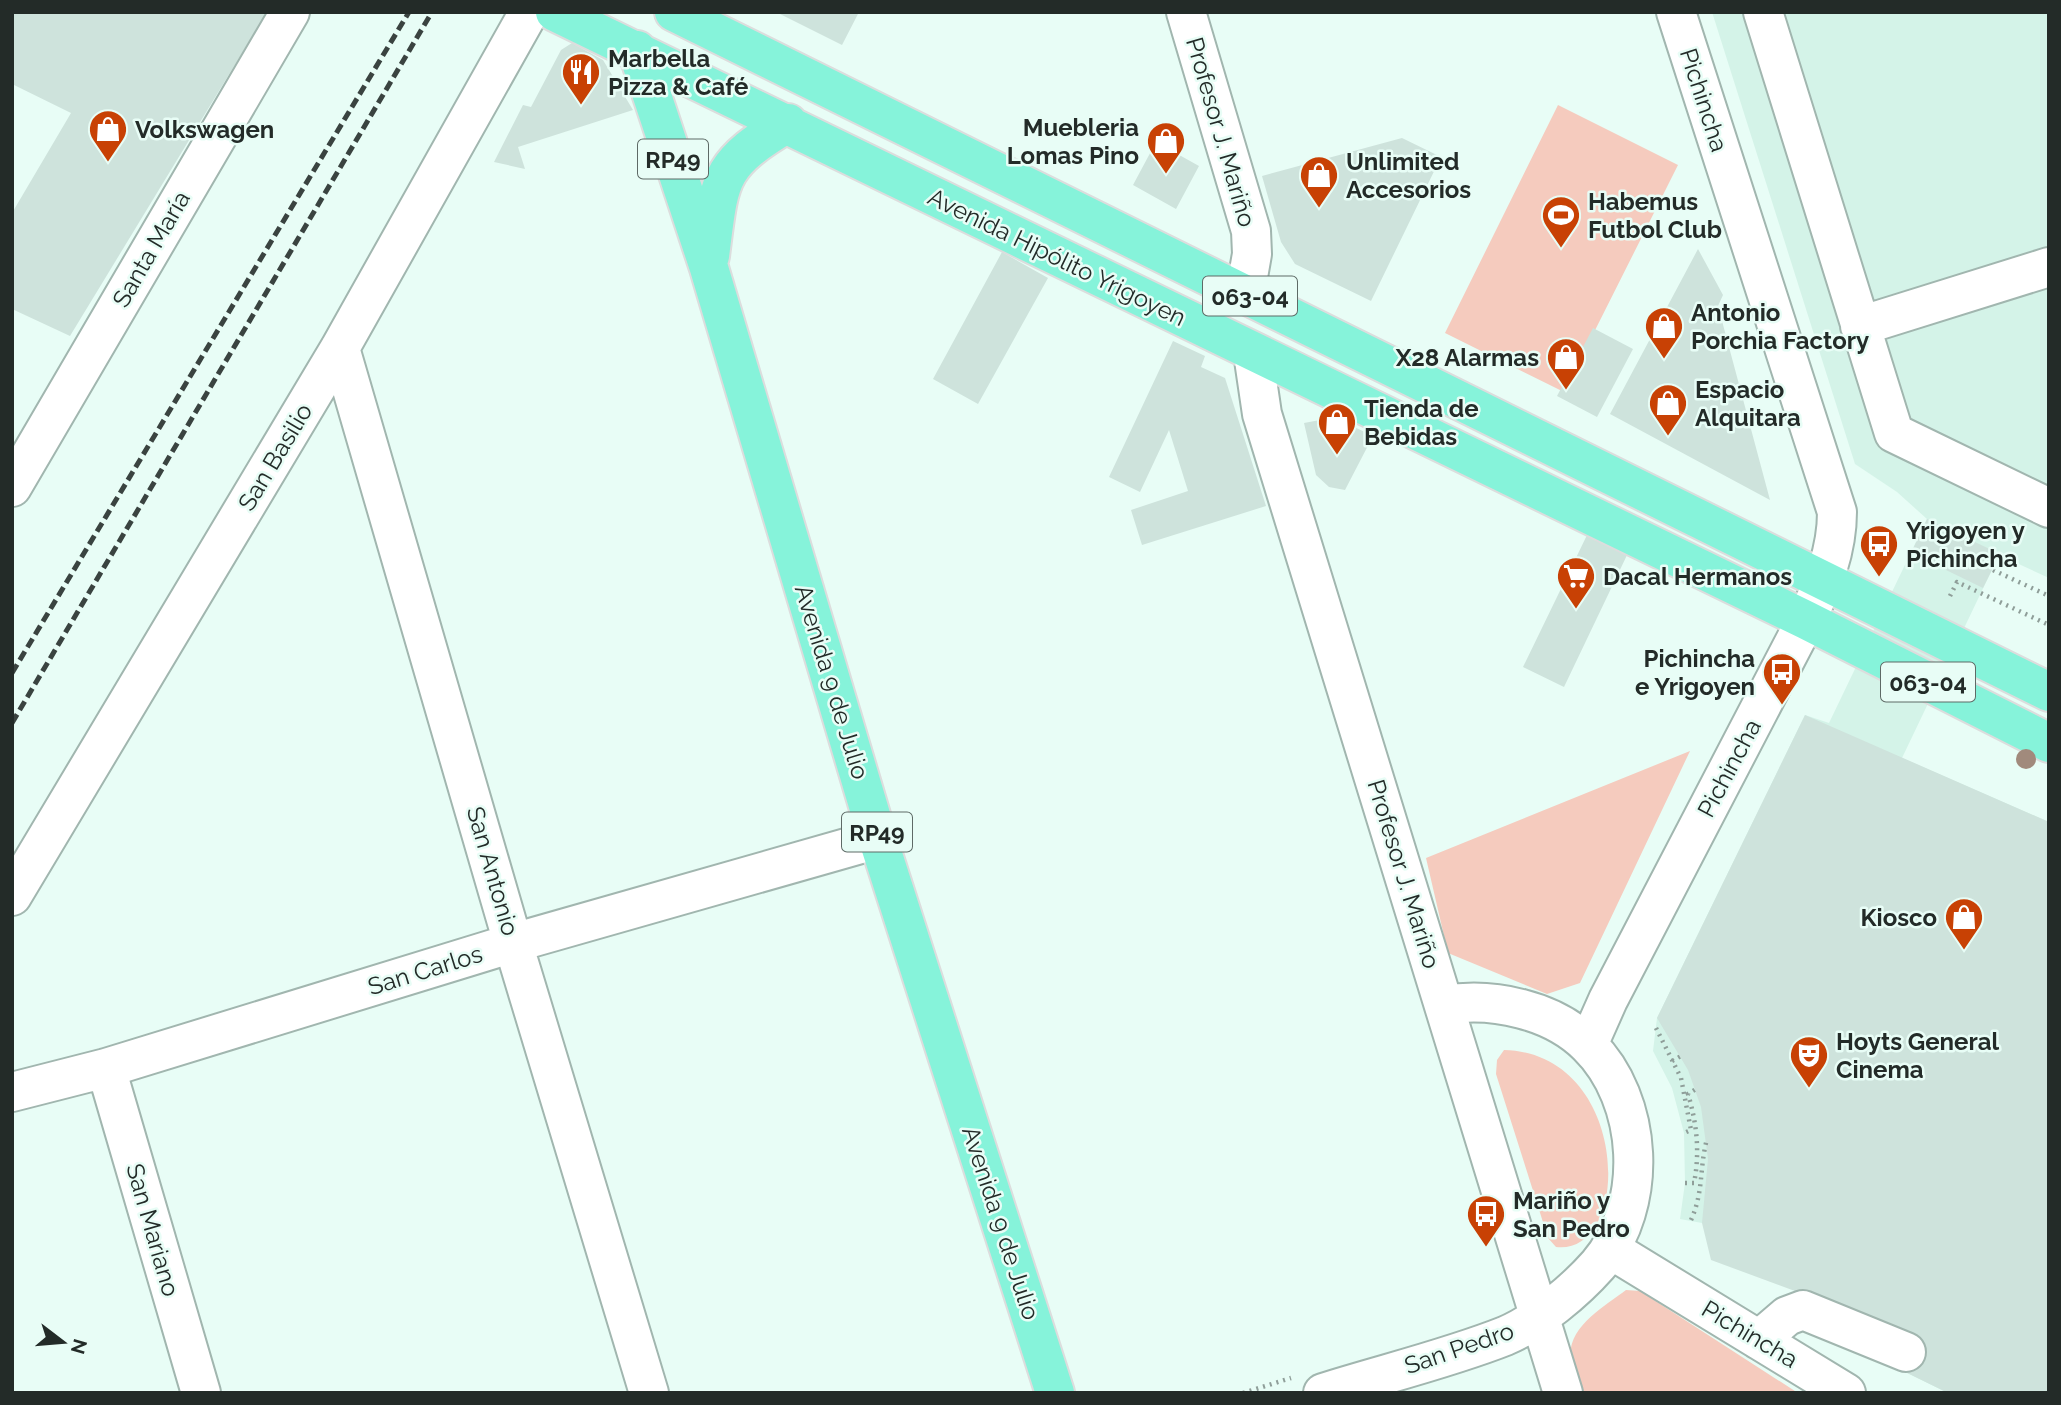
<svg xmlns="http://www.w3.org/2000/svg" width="2061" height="1405" font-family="Raleway,sans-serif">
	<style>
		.built { fill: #d4f3e8 }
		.green { fill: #f5cbbe }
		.building { fill: #cee3dc }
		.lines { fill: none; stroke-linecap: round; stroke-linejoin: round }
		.minor-casing { stroke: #a1b6af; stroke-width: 42 }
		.major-casing { stroke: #dcdddd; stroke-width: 42 }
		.path { stroke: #8f9e99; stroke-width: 4.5; stroke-dasharray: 2 5; stroke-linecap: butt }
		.minor { stroke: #fff; stroke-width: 38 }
		.major { stroke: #86f3da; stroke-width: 38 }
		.rail { stroke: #3a4340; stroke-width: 5; stroke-dasharray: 10 5; stroke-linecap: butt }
		.tree { fill: #a18a7c }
		.labels { text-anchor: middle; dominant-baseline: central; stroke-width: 5; stroke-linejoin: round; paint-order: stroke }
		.shield { fill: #e8fdf6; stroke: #5e6a66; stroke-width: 2 }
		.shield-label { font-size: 23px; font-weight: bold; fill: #232b28 }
		.poi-label { font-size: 24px; font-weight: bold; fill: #232b28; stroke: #e8fdf6; text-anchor: start }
		.street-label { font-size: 24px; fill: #232b28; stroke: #e8fdf6 }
	</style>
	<rect width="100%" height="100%" fill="#e8fdf6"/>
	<path class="built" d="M1712 12H2049V578L1999 555 1902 758 2049 822V1393H1948L1899 1369 1906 1352 1702 1223 1680 1219 1685 1183 1684 1133 1672 1088 1653 1051 1657 1018 1805 715 1829 723 1927 519 1897 492 1855 464Z"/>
	<path class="green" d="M1558 105 1678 165 1564 392 1445 333Z
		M1690 751 1580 983 1547 994 1448 953 1426 858Z
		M1504 1050C1631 1053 1634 1256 1556 1247L1548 1238 1496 1074 1497 1060Z
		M1626 1290 1640 1291 1798 1393H1582C1578 1383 1572 1372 1571 1361 1565 1328 1604 1307 1626 1290Z"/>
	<path class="building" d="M12 12H267L70 336 12 309V213L71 113 12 84Z
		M776 12H859L842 45Z
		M572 43 603 60 633 110 518 147 525 169 494 162 523 105 531 107 561 50Z
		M1402 138 1441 157 1371 301 1295 264 1281 242 1262 176Z
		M1156 142 1199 166 1176 209 1133 185Z
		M1698 249 1723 295 1718 306 1770 500 1610 414Z
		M1002 252 1048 278 978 404 933 379Z
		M1593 328 1633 349 1597 417 1557 396Z
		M1173 341 1205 356 1201 367 1225 378 1266 506 1142 545 1131 510 1188 491 1169 430 1140 492 1109 477Z
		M1320 420 1344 432 1348 424 1373 436 1345 490 1329 487 1316 475 1304 423Z
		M1927 519 2000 554 1983 588 1911 553Z
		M1588 533 1628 553 1564 687 1523 667Z
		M1805 715 2049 822V1393H1948L1899 1369 1914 1335 1711 1260 1702 1223 1708 1159 1701 1107 1688 1070 1657 1018Z"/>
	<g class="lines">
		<g class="minor-casing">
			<path id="minor" d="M1186 12 1251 231 1252 254 1245 294
				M1763 12 1894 433 2049 508
				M1860 326 2049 267
				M340 348 513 943 649 1393
				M1253 353 1262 414 1563 1393
				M12 487 290 12
				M12 896 340 348 529 12
				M1588 1045 1608 1000 1806 620C1823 585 1837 551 1837 512L1676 12
				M106 1068 201 1393
				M12 1092 106 1068 513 943 878 839
				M1610 1249 1846 1393
				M1759 1340 1787 1316 1803 1310 1906 1352
				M1323 1393C1383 1374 1447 1359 1505 1336 1538 1322 1575 1291 1598 1265 1649 1206 1644 1100 1588 1045 1553 1010 1493 997 1445 1005"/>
		</g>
		<g class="major-casing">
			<path id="major" d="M555 12 1806 620 2049 743
				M674 12 2049 692
				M637 50 709 268 878 839 1055 1393
				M710 256C720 178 717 165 788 123"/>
		</g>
		<path class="path" d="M1993 570 2049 596
			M1950 596 1957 582 2049 625
			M1656 1028 1681 1078 1691 1130 1684 1133
			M1672 1061 1681 1056
			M1685 1183H1694C1700 1153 1697 1124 1688 1094L1696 1089
			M1691 1220C1704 1191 1699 1169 1707 1139
			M1243 1393 1291 1378"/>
		<use href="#minor" class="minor"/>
		<use href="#major" class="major"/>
		<path class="rail" d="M12 673 409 12
			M12 723 432 12"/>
	</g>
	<circle class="tree" cx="2026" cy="759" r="10"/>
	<defs>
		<g id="restaurant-pin" transform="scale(2.0125)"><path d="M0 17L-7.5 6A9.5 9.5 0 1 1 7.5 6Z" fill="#c84104" stroke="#e8fdf6"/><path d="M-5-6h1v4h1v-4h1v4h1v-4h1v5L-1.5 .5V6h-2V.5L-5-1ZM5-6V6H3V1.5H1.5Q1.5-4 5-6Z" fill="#fff"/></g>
		<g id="shop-pin" transform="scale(2.0125)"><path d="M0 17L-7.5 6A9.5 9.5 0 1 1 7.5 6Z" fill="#c84104" stroke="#e8fdf6"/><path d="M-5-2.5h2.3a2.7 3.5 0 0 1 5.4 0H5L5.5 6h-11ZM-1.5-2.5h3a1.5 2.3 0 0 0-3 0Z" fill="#fff"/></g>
		<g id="stadium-pin" transform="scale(2.0125)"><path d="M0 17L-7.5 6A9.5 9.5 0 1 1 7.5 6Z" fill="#c84104" stroke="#e8fdf6"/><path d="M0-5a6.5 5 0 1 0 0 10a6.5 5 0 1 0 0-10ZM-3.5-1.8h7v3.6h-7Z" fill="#fff"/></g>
		<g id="bus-pin" transform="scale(2.0125)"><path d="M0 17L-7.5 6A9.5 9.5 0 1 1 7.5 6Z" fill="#c84104" stroke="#e8fdf6"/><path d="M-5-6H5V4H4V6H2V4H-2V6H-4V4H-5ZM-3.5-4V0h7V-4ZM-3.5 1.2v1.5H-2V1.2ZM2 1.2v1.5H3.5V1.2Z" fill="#fff"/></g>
		<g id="supermarket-pin" transform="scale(2.0125)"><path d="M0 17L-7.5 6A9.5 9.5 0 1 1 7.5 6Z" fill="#c84104" stroke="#e8fdf6"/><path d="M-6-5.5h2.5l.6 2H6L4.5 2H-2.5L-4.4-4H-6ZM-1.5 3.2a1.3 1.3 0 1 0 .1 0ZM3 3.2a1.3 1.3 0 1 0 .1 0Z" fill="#fff"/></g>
		<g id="theatre-pin" transform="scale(2.0125)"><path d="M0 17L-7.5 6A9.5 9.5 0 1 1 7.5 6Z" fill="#c84104" stroke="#e8fdf6"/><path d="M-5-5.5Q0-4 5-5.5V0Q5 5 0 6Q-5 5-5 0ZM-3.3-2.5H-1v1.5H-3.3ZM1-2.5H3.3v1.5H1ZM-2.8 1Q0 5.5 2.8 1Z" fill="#fff"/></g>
	</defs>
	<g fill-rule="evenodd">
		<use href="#restaurant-pin" x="581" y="72"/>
		<use href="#shop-pin" x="108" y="129"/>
		<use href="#shop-pin" x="1166" y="141"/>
		<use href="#shop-pin" x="1319" y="175"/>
		<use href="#stadium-pin" x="1561" y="215"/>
		<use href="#shop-pin" x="1664" y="326"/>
		<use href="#shop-pin" x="1566" y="357"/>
		<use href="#shop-pin" x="1668" y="403"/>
		<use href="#shop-pin" x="1337" y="422"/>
		<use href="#bus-pin" x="1879" y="544"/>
		<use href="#supermarket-pin" x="1576" y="576"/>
		<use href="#bus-pin" x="1782" y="672"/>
		<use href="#shop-pin" x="1964" y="917"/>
		<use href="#theatre-pin" x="1809" y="1055"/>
		<use href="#bus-pin" x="1486" y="1214"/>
	</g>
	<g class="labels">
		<g class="shield">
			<rect x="638" y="139.5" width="70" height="39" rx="5"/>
			<rect x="1203" y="276.5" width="94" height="39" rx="5"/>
			<rect x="1881" y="662.5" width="94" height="39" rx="5"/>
			<rect x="842" y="812.5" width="70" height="39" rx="5"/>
		</g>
		<g class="shield-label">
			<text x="673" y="159">RP49</text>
			<text x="1250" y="296">063-04</text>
			<text x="1928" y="682">063-04</text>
			<text x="877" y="832">RP49</text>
		</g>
		<g class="poi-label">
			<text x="608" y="58">Marbella<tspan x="608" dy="28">Pizza &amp; Café</tspan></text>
			<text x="1139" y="127" text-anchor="end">Muebleria<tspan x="1139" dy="28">Lomas Pino</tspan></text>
			<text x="135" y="129">Volkswagen</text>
			<text x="1346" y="161">Unlimited<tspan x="1346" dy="28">Accesorios</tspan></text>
			<text x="1588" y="201">Habemus<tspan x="1588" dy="28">Futbol Club</tspan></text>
			<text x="1691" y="312">Antonio<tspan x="1691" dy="28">Porchia Factory</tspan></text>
			<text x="1539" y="357" text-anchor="end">X28 Alarmas</text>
			<text x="1695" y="389">Espacio<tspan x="1695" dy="28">Alquitara</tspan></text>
			<text x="1364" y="408">Tienda de<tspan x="1364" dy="28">Bebidas</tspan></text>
			<text x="1906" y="530">Yrigoyen y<tspan x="1906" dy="28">Pichincha</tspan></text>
			<text x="1603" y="576">Dacal Hermanos</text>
			<text x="1755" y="658" text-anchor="end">Pichincha<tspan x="1755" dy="28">e Yrigoyen</tspan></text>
			<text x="1937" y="917" text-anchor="end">Kiosco</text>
			<text x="1836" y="1041">Hoyts General<tspan x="1836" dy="28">Cinema</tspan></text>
			<text x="1513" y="1200">Mariño y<tspan x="1513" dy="28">San Pedro</tspan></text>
		</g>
		<g class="street-label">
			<text transform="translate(1704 100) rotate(72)">Pichincha</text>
			<text transform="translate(1221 132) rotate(74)">Profesor J. Mariño</text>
			<text transform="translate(151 249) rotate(-60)">Santa María</text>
			<text transform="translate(1057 257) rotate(26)">Avenida Hipólito Yrigoyen</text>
			<text transform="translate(275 457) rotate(-59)">San Basilio</text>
			<text transform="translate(832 682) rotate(73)">Avenida 9 de Julio</text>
			<text transform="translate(1729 768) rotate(-62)">Pichincha</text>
			<text transform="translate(493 871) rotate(74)">San Antonio</text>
			<text transform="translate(1404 874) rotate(73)">Profesor J. Mariño</text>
			<text transform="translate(425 970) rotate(-17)">San Carlos</text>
			<text transform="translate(1001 1223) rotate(72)">Avenida 9 de Julio</text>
			<text transform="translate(153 1230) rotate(74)">San Mariano</text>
			<text transform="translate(1750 1334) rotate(31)">Pichincha</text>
			<text transform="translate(1459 1348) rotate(-19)">San Pedro</text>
		</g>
	</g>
	<rect width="2061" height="1405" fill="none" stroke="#232b28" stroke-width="28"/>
	<g transform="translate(63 1342) rotate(106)" stroke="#e8fdf6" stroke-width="5" paint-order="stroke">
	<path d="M0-5L12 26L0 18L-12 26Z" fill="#232b28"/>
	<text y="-10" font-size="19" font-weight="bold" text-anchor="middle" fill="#232b28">N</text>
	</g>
</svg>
